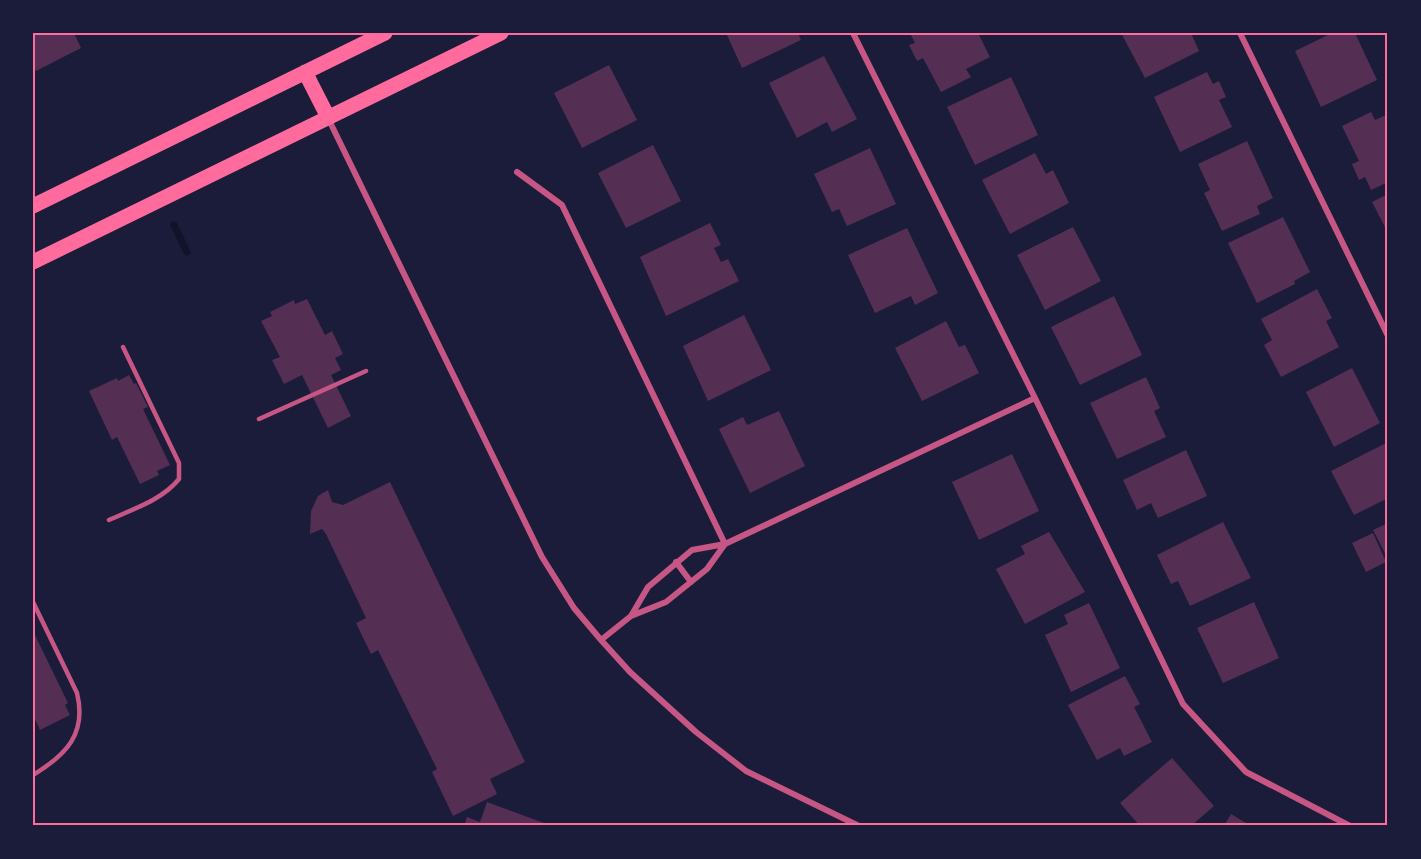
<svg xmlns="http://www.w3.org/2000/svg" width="1421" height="859" font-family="'Alegreya Sans',sans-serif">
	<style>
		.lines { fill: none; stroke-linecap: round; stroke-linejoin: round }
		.stream { stroke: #12122b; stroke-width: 7 }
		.building { fill: #542f53 }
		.service { stroke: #c65784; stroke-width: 4.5 }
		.minor { stroke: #c65784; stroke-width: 6 }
		.primary { stroke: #ff6b9d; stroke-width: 15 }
		.neatline { fill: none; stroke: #ff6b9d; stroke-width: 2 }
	</style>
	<rect width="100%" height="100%" fill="#1b1b3a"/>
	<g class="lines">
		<path class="stream" d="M174 225 187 252"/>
	</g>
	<path class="building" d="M33 33H74L81 48 36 71 33 65Z
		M726 33H798L801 40 742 68Z
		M910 33H978L990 57 966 69 971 77 941 92 923 58 917 61 909 45 915 43Z
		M1121 33H1191L1199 51 1145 78Z
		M1332 33H1355L1377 80 1321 107 1295 51Z
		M824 56 857 119 832 132 827 122 797 138 769 83Z
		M609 65 637 120 582 148 554 93Z
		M1207 72 1213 84 1219 81 1226 97 1219 100 1232 127 1180 152 1154 97Z
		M1011 77 1038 135 975 165 947 107Z
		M1371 112 1375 120 1388 114V182L1371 190 1365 177 1359 180 1352 164 1359 161 1342 126Z
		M1247 141 1273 198 1257 206 1260 214 1222 231 1204 193 1210 190 1198 164Z
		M653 145 681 201 626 228 598 173Z
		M870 148 896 204 847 226 839 209 832 212 814 174Z
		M1035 153 1046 174 1053 170 1069 203 1010 234 982 180Z
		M1388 194V228L1386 229 1372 202Z
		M1283 217 1310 272 1294 281 1295 284 1257 303 1228 243Z
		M710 223 721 245 714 248 721 262 728 259 739 281 666 316 640 257Z
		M1073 227 1101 281 1045 310 1017 255Z
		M907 228 938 293 915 305 911 296 875 313 848 255Z
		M1317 289 1332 318 1326 321 1339 347 1281 377 1264 345 1272 340 1261 319Z
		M1114 296 1142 355 1080 385 1051 327Z
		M307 299 325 335 332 331 343 354 335 358 341 370 331 375 351 416 328 428 302 375 284 384 272 360 280 357 261 321 272 316 270 312 294 300 295 304Z
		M744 315 771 370 708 401 683 346Z
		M946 321 959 347 965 345 979 373 922 401 895 348Z
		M1352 368 1380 423 1334 447 1306 392Z
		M129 375 134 384 136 383 148 407 143 409 170 465 157 471 159 475 140 484 117 437 112 440 89 391 117 378 118 381Z
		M1146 377 1160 408 1154 411 1166 437 1117 459 1090 403Z
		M779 411 805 466 750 493 719 429 743 417 747 425Z
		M1388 442V498L1354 515 1331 471Z
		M1186 450 1207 496 1158 518 1151 503 1137 510 1123 480Z
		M1012 454 1039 511 979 540 952 482Z
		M390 482 525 762 490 779 497 794 453 816 432 772 437 769 378 650 371 654 356 623 366 618 326 534 322 529 310 534 311 511 318 496 328 490 332 502 343 505Z
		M1223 522 1251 578 1190 606 1178 581 1171 584 1157 555Z
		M1388 523V559L1373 530Z
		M1049 532 1085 592 1025 624 996 569 1025 554 1021 546Z
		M1373 533 1386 562 1366 572 1352 543Z
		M1254 602 1279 658 1223 683 1197 628Z
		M1089 603 1120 668 1071 692 1045 635 1068 624 1064 615Z
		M33 631 68 703 65 705 70 715 40 730 33 715Z
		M1125 676 1140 704 1134 707 1152 742 1124 756 1120 748 1097 760 1068 705Z
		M1172 758 1214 806 1191 826H1140L1120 803Z
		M487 802 552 826H464L467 817 480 822Z
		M1231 814 1251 826H1224Z"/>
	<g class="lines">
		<path class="service" d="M259 419 366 371
			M109 520C133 509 162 500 179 479V463L123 347
			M33 602 77 693C87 734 66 755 33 775"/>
		<path class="minor" d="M853 33 1035 398 1183 704 1246 772 1350 826
			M1240 33 1388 336
			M328 118 542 557 574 608 601 640 630 672 696 732 746 771 859 826
			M517 172 562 205 725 544
			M676 562 691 582
			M631 616 648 587 692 550 725 544 1035 398
			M601 640 631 616 666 602 707 569 725 544"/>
		<path class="primary" d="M305 72 328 117
			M33 206 385 33
			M33 262 501 33"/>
	</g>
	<rect width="1421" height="859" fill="none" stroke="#1b1b3a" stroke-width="69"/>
	<rect x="34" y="34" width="1352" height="790" class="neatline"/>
</svg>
